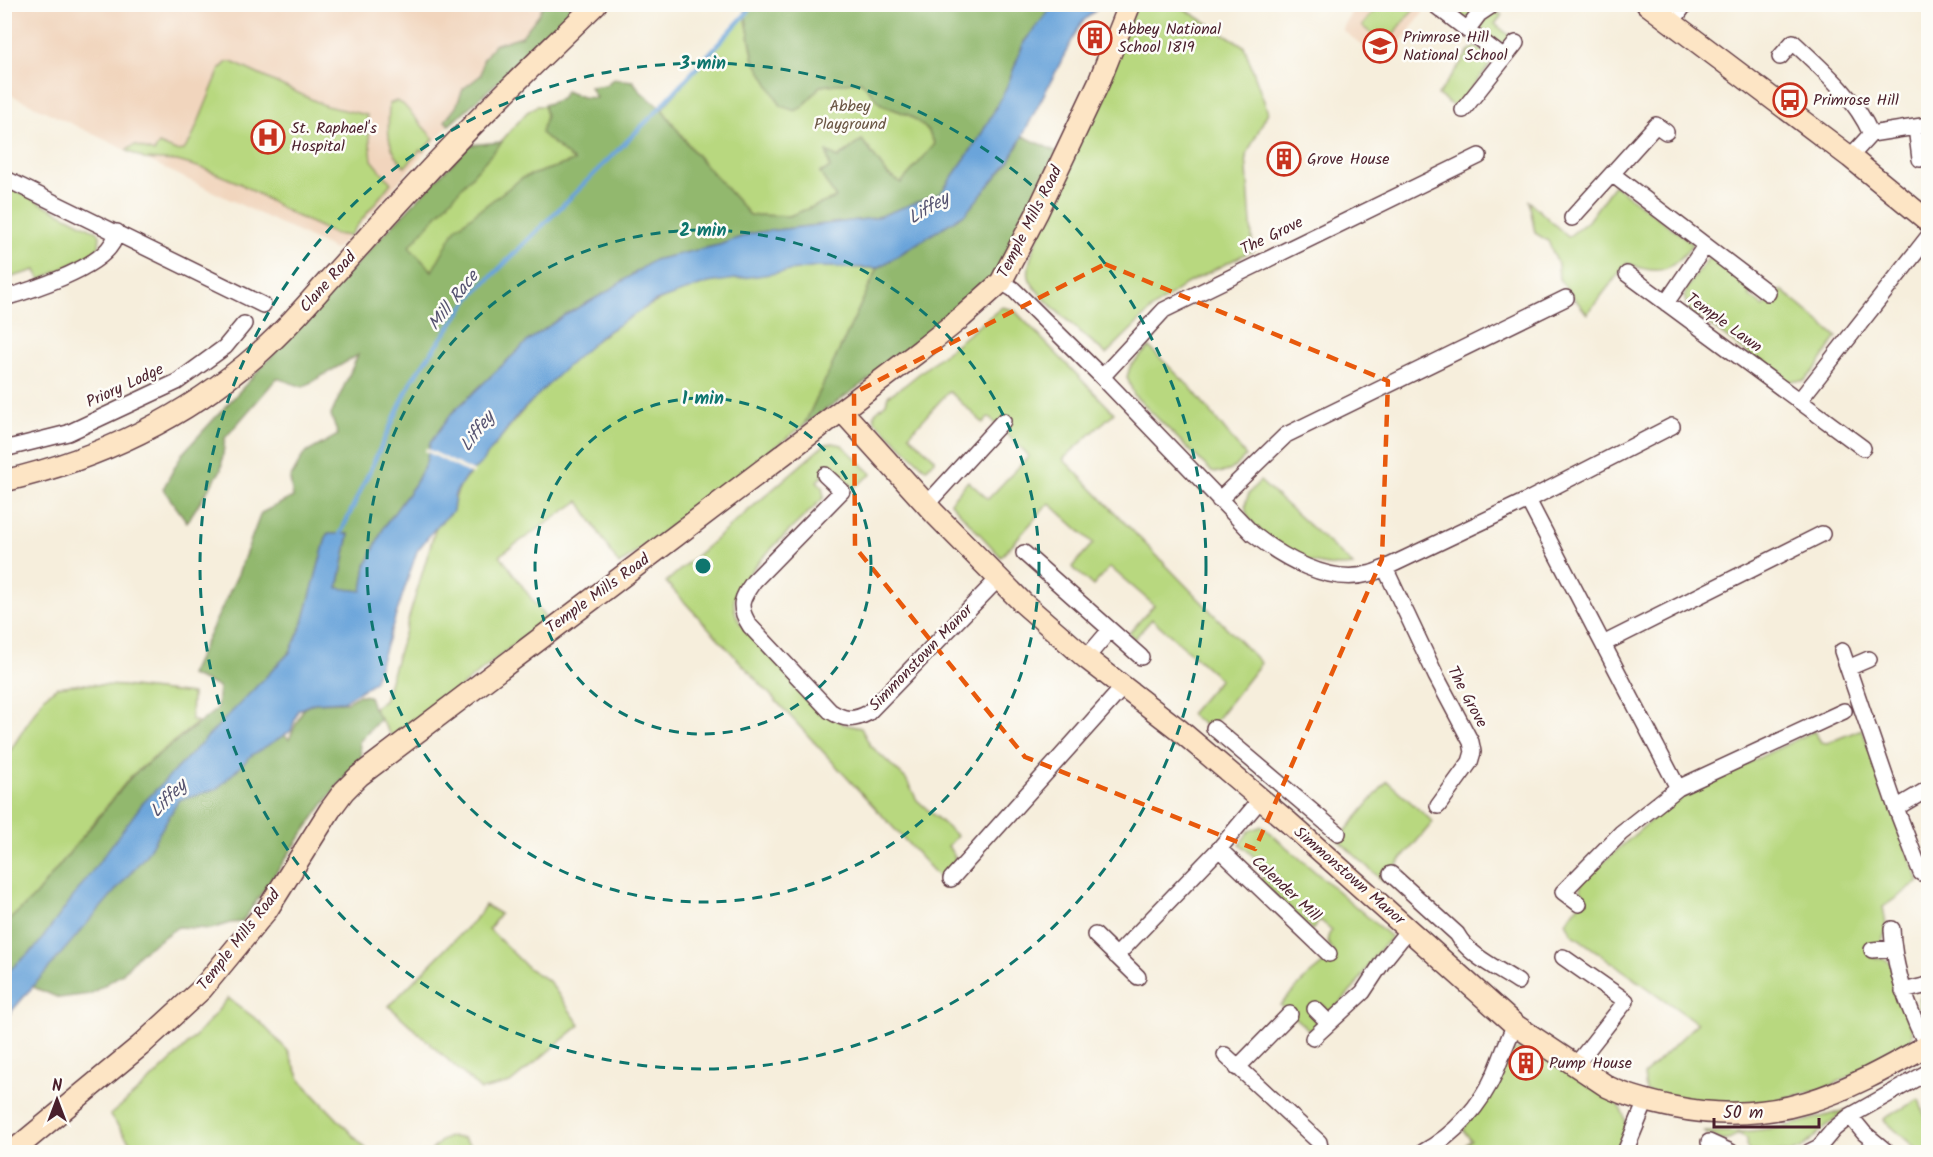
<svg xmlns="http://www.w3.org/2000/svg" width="1933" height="1157" font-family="Kalam,sans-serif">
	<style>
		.built { fill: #f1d5bd }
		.green { fill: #b8d87f; stroke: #817c55; stroke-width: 1.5 }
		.forest { fill: #92b86e; stroke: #6e6c4c; stroke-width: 1.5 }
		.water { fill: #6ba4da; stroke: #5a6282; stroke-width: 1.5 }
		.pier { fill: #f6eedc }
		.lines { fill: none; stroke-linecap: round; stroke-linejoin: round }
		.stream { stroke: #6ba4da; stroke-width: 4.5 }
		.street-casing { stroke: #643e46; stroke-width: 18 }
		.secondary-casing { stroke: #643e46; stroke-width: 24 }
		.street { stroke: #fff; stroke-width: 15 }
		.secondary { stroke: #fde5c5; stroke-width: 21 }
		.marked { fill: none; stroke: #e8590c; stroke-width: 4.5; stroke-dasharray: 12 8; stroke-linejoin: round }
		.ring { fill: none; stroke: #0f766e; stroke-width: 3; stroke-dasharray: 10 8 }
		.labels { text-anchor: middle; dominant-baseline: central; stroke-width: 5; stroke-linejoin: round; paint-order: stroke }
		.poi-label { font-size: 16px; fill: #4a1f2b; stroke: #fdfcf7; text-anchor: start }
		.park-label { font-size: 16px; fill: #6b5644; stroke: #fdfcf7 }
		.street-label { font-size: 16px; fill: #4a1f2b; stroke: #fdfcf7 }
		.water-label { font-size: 18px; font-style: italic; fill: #575471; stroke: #fdfcf7 }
		.centre { fill: #0f766e; stroke: #fdfcf7; stroke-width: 3 }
		.ring-label { font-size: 18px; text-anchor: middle; font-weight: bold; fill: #0f766e; stroke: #fdfcf7; stroke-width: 5; stroke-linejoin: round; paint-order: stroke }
	</style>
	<rect width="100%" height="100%" fill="#fdfcf7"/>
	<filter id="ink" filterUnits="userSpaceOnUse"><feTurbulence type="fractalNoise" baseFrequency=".0167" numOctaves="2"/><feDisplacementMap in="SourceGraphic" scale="12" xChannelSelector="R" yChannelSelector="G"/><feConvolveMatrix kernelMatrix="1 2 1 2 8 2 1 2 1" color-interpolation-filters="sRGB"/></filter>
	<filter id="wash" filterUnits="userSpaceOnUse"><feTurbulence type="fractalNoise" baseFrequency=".008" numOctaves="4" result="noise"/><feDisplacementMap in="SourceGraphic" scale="24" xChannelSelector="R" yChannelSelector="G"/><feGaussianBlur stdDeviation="1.35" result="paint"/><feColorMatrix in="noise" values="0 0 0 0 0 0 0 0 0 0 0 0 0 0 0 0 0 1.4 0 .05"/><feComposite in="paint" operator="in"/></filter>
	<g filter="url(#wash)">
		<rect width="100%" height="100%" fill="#f6eedc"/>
		<path class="built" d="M4 5H581L535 49 449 125 372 212 335 250 5 92Z
			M1355 5H1429L1385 62 1342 30Z"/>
		<path class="green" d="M1137 5H1178L1244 46 1268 112 1246 156 1253 250 1186 284 1152 309 1106 354C1090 339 1034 296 1029 277 1027 268 1031 258 1033 249Z
			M1379 5H1417L1385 45 1362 26Z
			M1441 5H1484L1469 17 1463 18Z
			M1496 12 1502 15 1495 24 1510 36 1507 43C1494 45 1489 39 1481 30 1482 19 1487 17 1496 12Z
			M745 14 754 61 803 107 820 86 861 81 882 105 909 115 928 130 935 145 901 183 888 175 862 140 837 158 827 153 830 169 820 172 836 198 789 216 750 215 693 151 662 109Z
			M1476 47C1484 50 1489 57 1489 66L1456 108 1438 95 1470 50Z
			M227 62H232L326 106 367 115 372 160 391 183 349 236 335 234 294 215 239 183 205 169 177 161 144 159 126 150 135 145 154 152 159 144 176 151 184 150 191 140 220 69Z
			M396 101 403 104 434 139 423 151 420 150 405 167C385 146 388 131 389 104Z
			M537 106H545L546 116 574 161 522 178 433 271 408 247 527 112Z
			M1614 185 1693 244C1672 271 1660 277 1627 263L1587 314 1559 279 1558 264 1548 241 1535 233 1529 201 1568 237 1588 221Z
			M9 187 98 232 100 236 99 247 88 256 40 280 36 270 5 279 4 197Z
			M1710 256 1754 289 1749 295 1764 307 1782 290 1837 337 1814 371 1804 381H1786L1689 310 1684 297 1688 286Z
			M817 267 878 268 804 425 619 565 579 501 500 555 546 619 394 740 373 708 384 701 436 527 453 511C456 484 465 480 482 461 488 455 493 447 499 440 550 374 625 303 708 283 743 275 781 272 817 267Z
			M1002 307 1014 310 1114 413 1063 459 1261 663 1209 729 1190 714 1220 679 1152 619 1134 639 1129 633 1154 605 1110 567 1093 586 1072 567 1093 543 1049 503 1001 557 950 502 968 481 988 499 1029 456 989 417 983 423 949 391 909 435 935 459 926 469 875 421 874 414 886 403 888 396 905 385Z
			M1149 347 1191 388 1246 456C1234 468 1229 476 1211 471L1134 395 1127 377 1130 367Z
			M833 443 842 445 872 474 853 488 832 467 817 481 822 486 824 497C804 518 742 572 735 596 732 607 736 614 740 623L843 724 861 728 870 745 906 779 917 800 957 836 948 846 955 857V863L939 877 666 582 825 444Z
			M1260 481 1353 565C1335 568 1316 564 1298 558 1290 555 1282 547 1275 542 1250 525 1231 507 1260 481Z
			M81 684 123 686 192 694 191 720 198 722 131 776 34 897 5 924V759L44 697 57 687Z
			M1862 729 1919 882 1883 907 1887 929 1881 942 1871 945 1873 958C1882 957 1886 957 1891 965L1912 1029C1913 1039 1910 1043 1903 1050L1824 1089 1774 1101 1729 1105 1688 1102 1646 1091 1644 1075 1697 1023 1572 934 1566 922 1584 897 1580 888 1582 881 1658 814 1696 788 1814 731 1821 742 1827 743Z
			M1387 781 1433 822 1383 881 1338 840Z
			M1262 826 1391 937 1374 957 1354 988 1333 1010 1330 1013 1321 1004 1310 1014 1318 1024 1310 1031 1280 1005 1308 976 1335 954C1328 945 1324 940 1332 930L1320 920 1312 930 1260 880 1269 871 1240 844 1249 831Z
			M485 905 500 914 489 929 529 969 549 981 580 1025 510 1083 481 1090 389 1006 479 915Z
			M1928 991V1021C1918 1012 1913 998 1928 991Z
			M228 998 260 1022 288 1051 301 1081 369 1152H137L110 1115C153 1079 194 1042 228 998Z
			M1527 1046 1616 1103C1631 1120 1627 1134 1617 1152H1458L1471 1140 1463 1130 1508 1058 1512 1052Z
			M1919 1099 1928 1127V1152H1920L1884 1120 1885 1118Z
			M1854 1108 1834 1119 1801 1149 1792 1152H1749L1746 1145 1747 1138 1739 1134 1724 1141 1703 1132H1742L1784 1127Z
			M449 1137 463 1138 477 1152H430L441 1141Z"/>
		<path class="forest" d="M543 5H581L535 49 449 125 445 121 456 107 463 89 481 75 483 60 494 45 522 36 539 14Z
			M745 5H1054L1024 42 1006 89 978 140 941 193 875 218 752 233 719 245 654 260 605 293 565 315 529 340 451 414 430 443 426 463 415 484 384 527 366 566 362 591 338 589 349 534H327L303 623 290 652 243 701 289 739 303 709 314 703 347 702 359 695 369 696 373 708 380 719 359 742 362 760 352 768 319 810 242 922 230 923 211 929 178 927 139 954 122 974 90 994 59 998 5 975V924L34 897 132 776 217 709 219 687 190 675 238 574 261 513 293 497 290 479 304 454 338 435 331 415 358 355 303 387 277 378 225 438 221 470 187 522 163 489 182 454 381 237 470 145 502 142 409 247 432 271 456 228 522 178 574 161 541 133 546 116 544 105 561 99 565 91 582 97 596 98 590 87 606 85 613 79 633 81 641 92 662 109 693 151 750 215 789 216 836 198 820 173 830 168 827 152 838 158 862 140 888 175 901 183 935 144 928 130 909 115 882 105 861 81 820 86 803 107 795 111 781 106 754 60 745 14Z
			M1023 136 1059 153 996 276 902 356 804 425 878 268 966 213 1010 160Z"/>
		<path class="water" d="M1054 5H1099L1096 10 1081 23 1010 160 966 213 878 268 817 267 757 276 708 283 656 301 602 335 560 373 517 416 482 462 464 479 455 494 453 511 436 527 417 551 374 682 344 701 314 703 298 710 291 731 252 755 217 789 179 800 146 855 5 1019V974L36 947 142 804 290 652 303 623 327 534H349L338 588 362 591 366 566 384 527 415 484 426 463 430 443 451 414 529 340 565 315 605 293 654 260 719 245 752 233 875 218 941 193 978 140 1006 89 1024 42Z"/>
		<path class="pier" d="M426 448 475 472 472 475 425 451Z"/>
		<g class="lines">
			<path class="stream" d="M338 539 412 380 470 298 657 111 755 4"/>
		</g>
	</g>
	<g filter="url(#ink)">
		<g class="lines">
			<g class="street-casing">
				<path id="street" d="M1435 5 1504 58
					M1671 24 1685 4
					M1467 30 1479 14 1494 4
					M1780 57 1793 42C1822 69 1855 97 1871 134
					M1463 110 1516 43
					M1916 127 1920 159
					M1850 157 1871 134 1928 125
					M1612 174 1768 293
					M4 178 263 305
					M1572 218 1656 125 1666 132
					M1627 274 1863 448
					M1001 282 1013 289 1102 377 1253 534C1282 557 1329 585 1368 574 1374 573 1379 570 1385 568L1528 500 1672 426
					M4 298C32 290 96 269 111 245 114 242 115 236 117 232
					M1666 303 1705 246
					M1102 377 1164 310 1479 156
					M1799 401 1928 237
					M4 449 68 433 177 382 225 347 244 324
					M825 475 842 491 754 581C741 599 737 606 750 626L830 711C844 720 853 721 868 713L998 579
					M1219 500 1286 435 1566 298
					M1528 500 1678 788
					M927 504 1003 421
					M1024 553 1141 657
					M1385 568 1436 676 1471 742 1473 752 1470 762 1438 806
					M1603 644 1822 534
					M1842 651 1896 808 1921 873
					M1086 658 1110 630
					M1848 668 1869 659
					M1214 728 1338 833
					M1896 808 1928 789
					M1219 849 1329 954
					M1391 874 1457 934C1469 956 1497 968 1518 982
					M951 879 1124 686
					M1579 904 1563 892 1621 833 1678 788 1844 711
					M1892 929C1894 971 1908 1009 1927 1046
					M1095 935 1138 977
					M1872 950 1893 948
					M1116 956 1219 849 1260 800
					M1563 957 1626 1001 1575 1066
					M1903 991 1928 985
					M1315 1009 1328 1022
					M1313 1038 1363 992 1384 960 1409 929
					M1225 1055 1319 1142 1321 1152
					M1237 1068 1290 1014
					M1850 1116 1864 1133 1887 1152
					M1709 1142 1731 1152
					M1423 1152C1455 1135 1481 1105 1495 1073 1502 1057 1507 1040 1515 1025
					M1625 1152 1646 1101
					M1809 1152 1819 1147 1834 1129 1850 1116 1928 1072"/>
			</g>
			<g class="secondary-casing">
				<path id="secondary" d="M1647 4 1850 157 1928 221
					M842 411 935 514 1023 603 1086 658 1178 729 1288 822 1515 1025 1608 1087C1629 1097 1650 1102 1673 1107 1776 1128 1842 1094 1928 1045
					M4 481C99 459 185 418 258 354 283 332 305 307 327 282 359 247 390 212 422 178 477 118 537 62 596 4
					M12 1152 140 1046 202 989 267 910 330 810 344 791 359 776 921 350 962 317 1001 282 1037 213 1099 82 1130 4"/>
			</g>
			<use href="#street" class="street"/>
			<use href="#secondary" class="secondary"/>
		</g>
	</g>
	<path class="marked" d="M1105 264 1388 381 1382 559 1255 849 1025 757 855 547 854 393Z"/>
	<g class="ring">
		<circle cx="703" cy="566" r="168"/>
		<circle cx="703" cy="566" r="336"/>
		<circle cx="703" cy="566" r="503"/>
	</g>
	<defs>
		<g id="building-ring" transform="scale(1.725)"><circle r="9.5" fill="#fdfcf7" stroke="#c8321e" stroke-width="1.5"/><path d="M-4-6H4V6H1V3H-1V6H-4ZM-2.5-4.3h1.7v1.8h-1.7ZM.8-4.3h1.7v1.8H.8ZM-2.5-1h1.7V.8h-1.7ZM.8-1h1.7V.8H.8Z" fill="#c8321e"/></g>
		<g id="school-ring" transform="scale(1.725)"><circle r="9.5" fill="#fdfcf7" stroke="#c8321e" stroke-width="1.5"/><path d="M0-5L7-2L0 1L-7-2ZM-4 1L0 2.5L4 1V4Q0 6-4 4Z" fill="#c8321e"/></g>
		<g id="bus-ring" transform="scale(1.725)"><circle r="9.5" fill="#fdfcf7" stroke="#c8321e" stroke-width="1.5"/><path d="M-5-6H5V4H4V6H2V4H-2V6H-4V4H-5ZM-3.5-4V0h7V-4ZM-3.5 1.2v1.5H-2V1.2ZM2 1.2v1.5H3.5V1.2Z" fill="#c8321e"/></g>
		<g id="hospital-ring" transform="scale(1.725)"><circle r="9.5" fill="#fdfcf7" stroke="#c8321e" stroke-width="1.5"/><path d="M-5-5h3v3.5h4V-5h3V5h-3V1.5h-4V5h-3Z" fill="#c8321e"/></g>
	</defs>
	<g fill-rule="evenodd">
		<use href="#building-ring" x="1095" y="38"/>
		<use href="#school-ring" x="1380" y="46"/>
		<use href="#bus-ring" x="1790" y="100"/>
		<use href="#hospital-ring" x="268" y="137"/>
		<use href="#building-ring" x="1284" y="159"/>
		<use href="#building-ring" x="1526" y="1063"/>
	</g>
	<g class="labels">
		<g class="poi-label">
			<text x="1118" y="29">Abbey National<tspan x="1118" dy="18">School 1819</tspan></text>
			<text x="1403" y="37">Primrose Hill<tspan x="1403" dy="18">National School</tspan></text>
			<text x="1813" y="100">Primrose Hill</text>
			<text x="291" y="128">St. Raphael's<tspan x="291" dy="18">Hospital</tspan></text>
			<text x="1307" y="159">Grove House</text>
			<text x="1549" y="1063">Pump House</text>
		</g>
		<g class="park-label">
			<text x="850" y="106">Abbey<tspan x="850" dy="18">Playground</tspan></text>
		</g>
		<g class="street-label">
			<text transform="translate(1030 222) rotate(-63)">Temple Mills Road</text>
			<text transform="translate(1272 236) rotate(-26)">The Grove</text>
			<text transform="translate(328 282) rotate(-48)">Clane Road</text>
			<text transform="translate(1724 323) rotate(36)">Temple Lawn</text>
			<text transform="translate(125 386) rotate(-25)">Priory Lodge</text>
			<text transform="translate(598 594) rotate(-36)">Temple Mills Road</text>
			<text transform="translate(921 658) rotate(-46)">Simmonstown Manor</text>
			<text transform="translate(1467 697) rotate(62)">The Grove</text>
			<text transform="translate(1349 876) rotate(41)">Simmonstown Manor</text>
			<text transform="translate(1286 889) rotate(43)">Calender Mill</text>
			<text transform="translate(239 940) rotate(-52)">Temple Mills Road</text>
		</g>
		<g class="water-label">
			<text transform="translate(929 209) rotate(-31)">Liffey</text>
			<text transform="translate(454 301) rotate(-52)">Mill Race</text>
			<text transform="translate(478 432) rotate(-53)">Liffey</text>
			<text transform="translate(169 799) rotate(-46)">Liffey</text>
		</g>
	</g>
	<circle cx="703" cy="566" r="9" class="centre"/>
	<g class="ring-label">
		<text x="703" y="69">3 min</text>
		<text x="703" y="236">2 min</text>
		<text x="703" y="404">1 min</text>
	</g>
	<rect width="1933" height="1157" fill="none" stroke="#fdfcf7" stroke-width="24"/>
	<g transform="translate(57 1100)" stroke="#fdfcf7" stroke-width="4.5" paint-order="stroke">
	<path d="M0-4.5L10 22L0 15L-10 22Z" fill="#4a1f2b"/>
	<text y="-9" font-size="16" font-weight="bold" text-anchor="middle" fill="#4a1f2b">N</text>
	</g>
	<path d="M1714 1118v9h105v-9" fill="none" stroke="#4a1f2b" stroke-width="3"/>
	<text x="1723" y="1118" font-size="18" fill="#4a1f2b" stroke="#fdfcf7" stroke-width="4.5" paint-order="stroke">50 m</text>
</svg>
